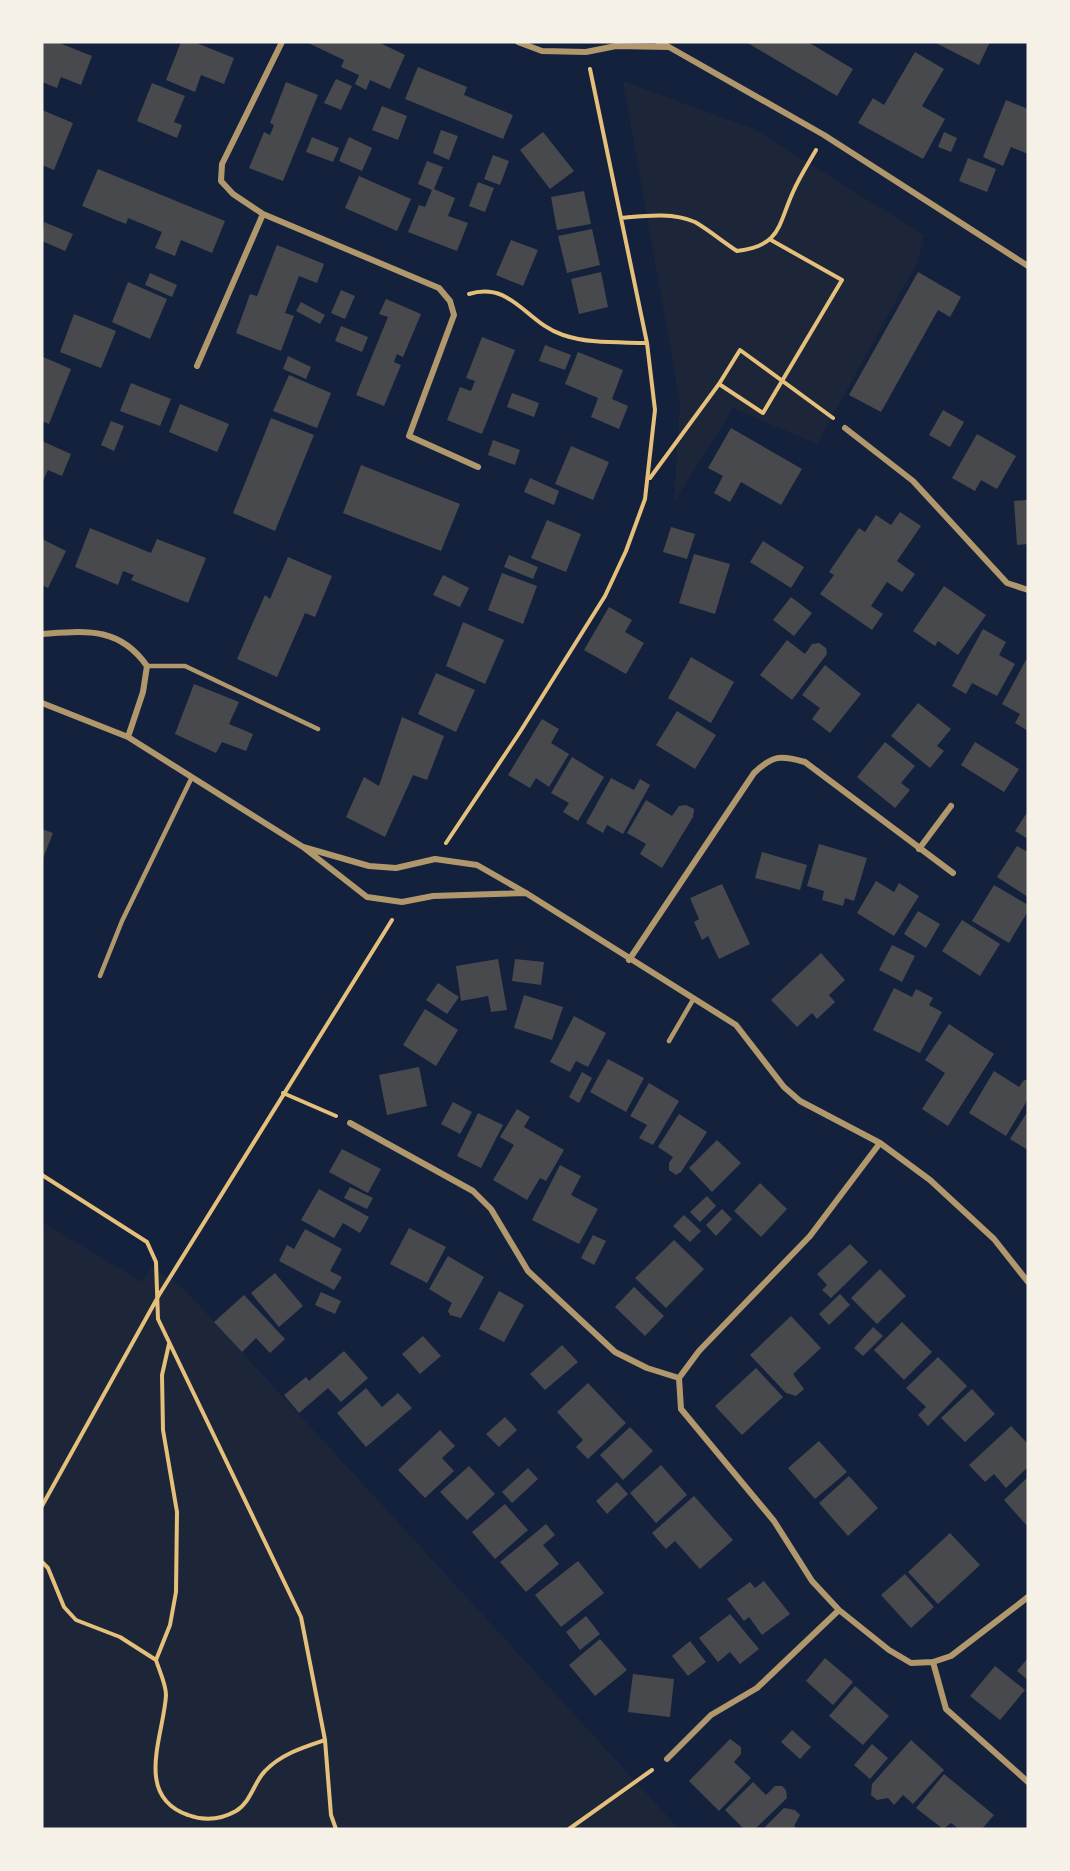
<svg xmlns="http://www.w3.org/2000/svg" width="1070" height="1871" font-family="Poppins,sans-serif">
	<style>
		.green { fill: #1d2539 }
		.building { fill: #48494c }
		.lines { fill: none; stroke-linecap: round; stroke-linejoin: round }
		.path { stroke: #e5c07b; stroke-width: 4 }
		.service { stroke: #b1986c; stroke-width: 4.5 }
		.minor { stroke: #b1986c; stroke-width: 6 }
	</style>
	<rect width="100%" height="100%" fill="#14213d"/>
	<path class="green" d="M623 81 754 129 924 235 918 261 817 444 733 408 674 502 680 403Z
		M42 1222 142 1282 151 1266 186 1291 679 1829H42Z"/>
	<path class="building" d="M42 42H57L92 56 81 85 61 77 57 88 42 82Z
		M181 42H194L234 58 224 84 201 75 195 92 166 80Z
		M306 42H378L405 55 390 89 370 80 366 90 355 84 359 75 341 67 344 60Z
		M746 42H808L853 69 837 96Z
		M934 42H990L979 65Z
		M915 52 944 69 922 106 945 119 923 159 858 123 873 98 884 105Z
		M418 67 467 87 464 95 513 115 503 139 405 99Z
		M336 79 352 86 341 110 324 103Z
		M286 82 318 95 283 181 249 168 264 132 270 135 274 125 270 123Z
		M152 83 185 96 174 122 182 125 177 138 137 121Z
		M1006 100 1028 109V154L1011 147 1003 166 983 157Z
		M382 106 407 116 398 140 372 130Z
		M42 110 73 123 54 170 42 165Z
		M441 130 458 136 449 160 433 153Z
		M543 132 574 171 550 189 520 150Z
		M944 132 957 138 951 152 938 147Z
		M312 137 339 148 333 162 306 152Z
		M349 137 372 148 362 171 339 161Z
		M493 155 509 161 500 185 484 179Z
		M968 158 996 169 987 192 959 181Z
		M427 161 443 167 434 189 455 198 448 216 468 223 457 251 408 232 419 205 425 207 432 190 418 184Z
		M98 169 225 221 212 253 181 240 175 256 155 248 162 232 128 218 126 224 82 206Z
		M359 176 411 199 397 231 345 208Z
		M478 182 494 188 485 212 469 206Z
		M584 191 591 224 557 230 551 197Z
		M44 222 73 234 65 251 42 241Z
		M592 229 600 265 567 273 558 236Z
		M511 240 538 250 523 286 496 275Z
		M277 245 324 264 317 283 299 276 285 313 294 316 281 351 236 333 250 294 257 296Z
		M601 272 608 307 579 314 571 279Z
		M918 272 961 297 950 317 938 310 881 412 849 395Z
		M150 273 177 285 172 297 145 285Z
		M128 282 167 299 150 339 112 322Z
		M341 290 355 296 345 319 331 313Z
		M386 299 421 314 403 357 397 354 394 362 401 365 384 406 356 395 388 317 379 314Z
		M301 302 325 315 320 324 296 311Z
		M74 314 116 331 101 368 60 352Z
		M341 326 368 337 362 352 335 341Z
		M482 337 515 350 482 434 447 420 460 387 471 391 475 381 466 378Z
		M545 345 571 355 565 370 539 361Z
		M578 352 623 370 612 399 628 406 619 429 591 417 598 398 565 384Z
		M288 356 311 367 306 379 283 369Z
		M43 357 71 369 49 424 42 421Z
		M289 375 331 393 317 428 273 411Z
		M131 383 171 399 160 426 120 411Z
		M512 393 539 403 534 417 507 407Z
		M180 404 229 424 217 452 169 432Z
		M943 410 964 422 950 447 929 435Z
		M271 418 314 435 275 531 233 513Z
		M111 421 124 426 114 451 101 445Z
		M731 428 802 469 781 505 741 482 730 502 714 493 723 476 708 468Z
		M977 434 1016 456 997 489 981 480 975 491 952 478Z
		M493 440 520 450 515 465 488 455Z
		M42 441 71 454 62 476 48 470 42 483Z
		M571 446 609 462 593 500 555 484Z
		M361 465 460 504 441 551 343 513Z
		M530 478 559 491 554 505 524 492Z
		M1028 500V544L1017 545 1014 501Z
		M900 512 921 526 897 561 915 574 902 592 887 582 871 606 883 614 872 630 820 594 834 575 829 572 859 528 865 532 876 515 891 525Z
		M547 520 581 534 566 572 531 558Z
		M671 527 695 534 687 559 663 552Z
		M90 528 151 553 157 539 206 558 188 603 131 580 134 575 123 571 118 585 75 567Z
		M42 539 66 551 48 588 42 585Z
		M763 541 804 567 791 588 750 562Z
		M694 554 730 564 715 614 679 603Z
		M509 555 538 567 533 579 504 567Z
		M288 557 332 576 315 617 305 613 277 677 237 659 265 595 270 599Z
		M502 573 537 586 523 624 488 610Z
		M443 575 469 588 460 607 433 595Z
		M944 586 986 615 958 655 938 641 935 646 913 631Z
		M791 597 812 613 794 636 773 620Z
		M609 607 632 620 625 632 644 643 626 674 584 650Z
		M463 622 504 640 485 684 446 666Z
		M983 629 1006 642 999 655 1015 664 997 696 972 683 966 694 952 686Z
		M787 640 805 654 812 644 819 643 826 648 827 654 792 700 760 675Z
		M691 657 734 682 711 723 668 698Z
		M1026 660 1028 661V731L1015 723 1020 714 1002 704Z
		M825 665 861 694 830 733 812 719 820 708 802 695Z
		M436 673 475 690 456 732 418 714Z
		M194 684 239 702 229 724 253 734 246 751 222 742 216 753 175 734Z
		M918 703 951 729 937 746 944 751 930 768 891 736Z
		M677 711 716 735 695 769 656 745Z
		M402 717 444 736 427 780 413 775 385 837 346 817 364 777 379 786Z
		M542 719 559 729 551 743 569 754 549 787 536 778 530 788 508 775Z
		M885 742 915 766 901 783 910 790 895 808 857 777Z
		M975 742 1019 769 1004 792 961 765Z
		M572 757 604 777 578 821 563 812 569 803 551 793Z
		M611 778 634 790 640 779 650 785 623 834 607 825 603 833 586 823Z
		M646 800 672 816 679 806 686 805 694 809 693 817 662 868 640 854 646 844 627 833Z
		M1028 811V839L1015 831Z
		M42 829 53 833 42 861Z
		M819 844 867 858 854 901 845 898 843 906 822 900 824 891 807 886Z
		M1017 846 1028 852V897L997 877Z
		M762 852 807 865 800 890 755 878Z
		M876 881 894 892 899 883 919 896 894 936 857 913Z
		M722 884 750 944 719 959 708 936 702 940 694 922 699 919 690 898Z
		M994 885 1028 905V911L1009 943 972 921Z
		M918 911 940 924 926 948 904 934Z
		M962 920 1000 944 980 976 942 951Z
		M892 945 915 956 902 982 879 970Z
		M821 953 845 980 829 995 835 1002 817 1019 812 1013 797 1027 771 1000Z
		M498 959 507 1010 491 1012 488 996 461 1001 456 966Z
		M515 959 544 962 541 985 512 981Z
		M438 983 459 997 447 1014 426 1000Z
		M894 988 912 997 916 989 933 998 929 1005 942 1012 920 1053 873 1030Z
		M524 995 563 1007 552 1040 514 1028Z
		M425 1009 458 1030 436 1066 403 1045Z
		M574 1016 606 1033 588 1067 576 1061 570 1072 550 1062Z
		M949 1024 994 1054 948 1126 922 1109 945 1073 925 1060Z
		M608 1059 644 1078 626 1112 590 1092Z
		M419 1067 427 1106 387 1115 379 1075Z
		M994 1071 1019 1087 1024 1080H1028V1099L1006 1136 969 1113Z
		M582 1072 592 1078 579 1103 569 1097Z
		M649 1083 679 1101 653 1145 639 1138 647 1125 630 1116Z
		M453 1102 472 1112 460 1134 441 1124Z
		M517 1109 530 1117 524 1127 564 1150 546 1181 540 1178 527 1200 493 1180 514 1145 500 1137Z
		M1028 1111V1150L1010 1139Z
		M478 1113 503 1125 481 1168 457 1156Z
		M679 1114 707 1132 681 1172 676 1175 669 1170V1163L673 1157 658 1147Z
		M717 1140 741 1163 712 1192 689 1168Z
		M342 1149 381 1169 368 1193 329 1172Z
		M560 1165 581 1176 571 1195 598 1209 579 1244 532 1220Z
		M760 1183 787 1209 761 1237 734 1211Z
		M350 1187 373 1198 367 1209 344 1198Z
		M319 1189 369 1217 360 1233 343 1223 334 1238 301 1220Z
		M707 1196 716 1206 700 1222 690 1212Z
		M722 1209 732 1219 716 1236 706 1225Z
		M684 1215 701 1231 690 1242 673 1226Z
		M409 1228 446 1247 427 1283 390 1264Z
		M305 1229 342 1249 330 1271 342 1277 334 1290 279 1261 287 1245 294 1249Z
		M593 1235 606 1241 594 1265 581 1258Z
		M674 1240 704 1269 666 1308 635 1278Z
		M850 1244 868 1262 831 1298 822 1290 827 1285 817 1274Z
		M448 1256 484 1277 461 1318 450 1315 448 1311 452 1303 429 1289Z
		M880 1269 906 1296 877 1324 851 1298Z
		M275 1273 303 1306 279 1327 251 1293Z
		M634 1287 664 1316 645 1336 615 1307Z
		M499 1291 524 1305 504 1342 479 1329Z
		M321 1292 341 1301 335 1314 315 1305Z
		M840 1294 850 1305 829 1325 819 1314Z
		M244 1295 285 1339 270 1353 256 1338 242 1352 214 1322Z
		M791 1316 821 1348 793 1374 804 1389 796 1396 786 1393 750 1355Z
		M902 1322 932 1352 904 1380 874 1350Z
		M873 1327 883 1336 863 1356 854 1348Z
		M423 1336 441 1356 420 1374 402 1354Z
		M562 1345 578 1362 545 1390 530 1374Z
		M344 1351 368 1378 341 1402 328 1388 299 1413 284 1395 306 1377 309 1381Z
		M938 1357 967 1386 928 1426 918 1415 926 1407 906 1388Z
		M756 1368 783 1397 742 1435 715 1406Z
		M588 1383 626 1423 588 1459 576 1447 583 1440 557 1412Z
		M366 1388 382 1407 398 1393 412 1408 366 1447 337 1413Z
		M972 1389 995 1414 965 1442 941 1418Z
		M505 1417 517 1430 499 1447 486 1434Z
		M1011 1426 1028 1444V1467L1006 1488 994 1474 985 1482 969 1465Z
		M630 1427 653 1451 623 1480 600 1455Z
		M440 1430 455 1446 442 1458 454 1471 425 1498 398 1470Z
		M819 1441 847 1472 815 1499 788 1468Z
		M661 1465 687 1495 656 1523 630 1493Z
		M469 1466 495 1494 467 1520 440 1492Z
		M528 1468 538 1479 512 1503 502 1492Z
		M849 1476 878 1508 848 1536 819 1503Z
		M1028 1477V1527L1004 1500Z
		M617 1482 628 1494 607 1514 596 1501Z
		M694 1496 733 1540 700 1569 675 1541 666 1549 652 1533Z
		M505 1504 528 1530 495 1559 472 1532Z
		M546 1524 555 1535 543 1545 559 1564 526 1592 500 1562Z
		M950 1533 980 1565 938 1604 908 1572Z
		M578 1561 604 1593 561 1627 535 1595Z
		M905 1574 934 1607 911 1628 881 1595Z
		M764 1581 790 1614 762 1635 749 1617 744 1621 727 1599 750 1582 755 1588Z
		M730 1614 759 1649 740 1664 730 1652 718 1662 699 1638Z
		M586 1616 600 1634 580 1650 566 1632Z
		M600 1639 627 1670 595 1696 569 1665Z
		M690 1641 706 1662 688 1676 672 1656Z
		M825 1658 853 1682 833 1705 806 1681Z
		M1028 1658V1680L1017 1671Z
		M995 1666 1025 1690 1000 1720 970 1696Z
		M633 1674 674 1679 670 1717 628 1712Z
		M855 1686 889 1716 863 1745 829 1716Z
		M792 1730 811 1747 800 1759 781 1742Z
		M730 1739 741 1747V1754L734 1762 751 1778 719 1811 689 1781Z
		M911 1740 944 1770 913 1804 903 1795 894 1805 888 1798 877 1800 871 1795 872 1784Z
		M872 1744 888 1758 870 1779 854 1765Z
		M944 1774 994 1815 982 1829H959L951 1823 943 1829 916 1808Z
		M753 1782 766 1795 775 1786H782L786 1790 787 1798 755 1829H744L725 1810Z
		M784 1808 795 1810 800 1815 794 1826 797 1829H763Z"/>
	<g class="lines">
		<path class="path" d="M621 218C644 216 672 212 695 222 709 230 723 242 737 251 781 246 778 225 793 192 799 178 808 164 816 150
			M469 294C512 281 526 323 563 335 590 344 618 342 647 343
			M719 384 763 413 842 280 771 240
			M650 478 719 384 740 350 833 418
			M446 843 520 732 605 596 626 551 645 499 655 410 647 343 590 69
			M283 1093 336 1116
			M42 1175 147 1242 156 1262 158 1319 301 1617 325 1740 331 1815 336 1829
			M169 1344 162 1375 163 1430 177 1512 176 1592 170 1625 156 1660C159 1670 166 1684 166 1695 164 1735 133 1796 188 1815 204 1821 220 1820 236 1811 251 1802 254 1782 265 1771 281 1754 304 1747 325 1740
			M42 1506 159 1295 392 920
			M42 1562 48 1568 64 1607 76 1620 120 1637 156 1660
			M569 1829 652 1770"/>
		<path class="service" d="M147 666H185L318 729
			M100 976 122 921 192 777
			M669 1041 694 998"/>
		<path class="minor" d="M282 42 222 164 221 181 233 194 263 214 439 288 450 301 454 315 409 436 478 467
			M518 42 542 51 586 52 616 46 669 47 659 42
			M669 47 824 135 1028 266
			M197 366 263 214
			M845 428 913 481 1007 583 1028 590
			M42 634C85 631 119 626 147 666L143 692 128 737
			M42 703 128 737 303 847
			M919 849 951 806
			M526 893 433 896 402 902 367 897 303 847 369 866 396 868 435 859 477 865 526 893 736 1025 784 1087 800 1101 880 1143 930 1180 994 1239 1028 1282
			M629 960 754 773C773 755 780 755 805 762L953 873
			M350 1123 473 1191 491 1209 528 1271 615 1352 647 1368 679 1378
			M880 1143 810 1236 699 1351 679 1378 681 1409 774 1521 812 1581 839 1610 889 1650 911 1663 933 1662 951 1656 1028 1597
			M933 1662 946 1709 1028 1782
			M667 1759 711 1715 757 1688 839 1610"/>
	</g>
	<rect width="1070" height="1871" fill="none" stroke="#f6f1e7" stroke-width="87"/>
</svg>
